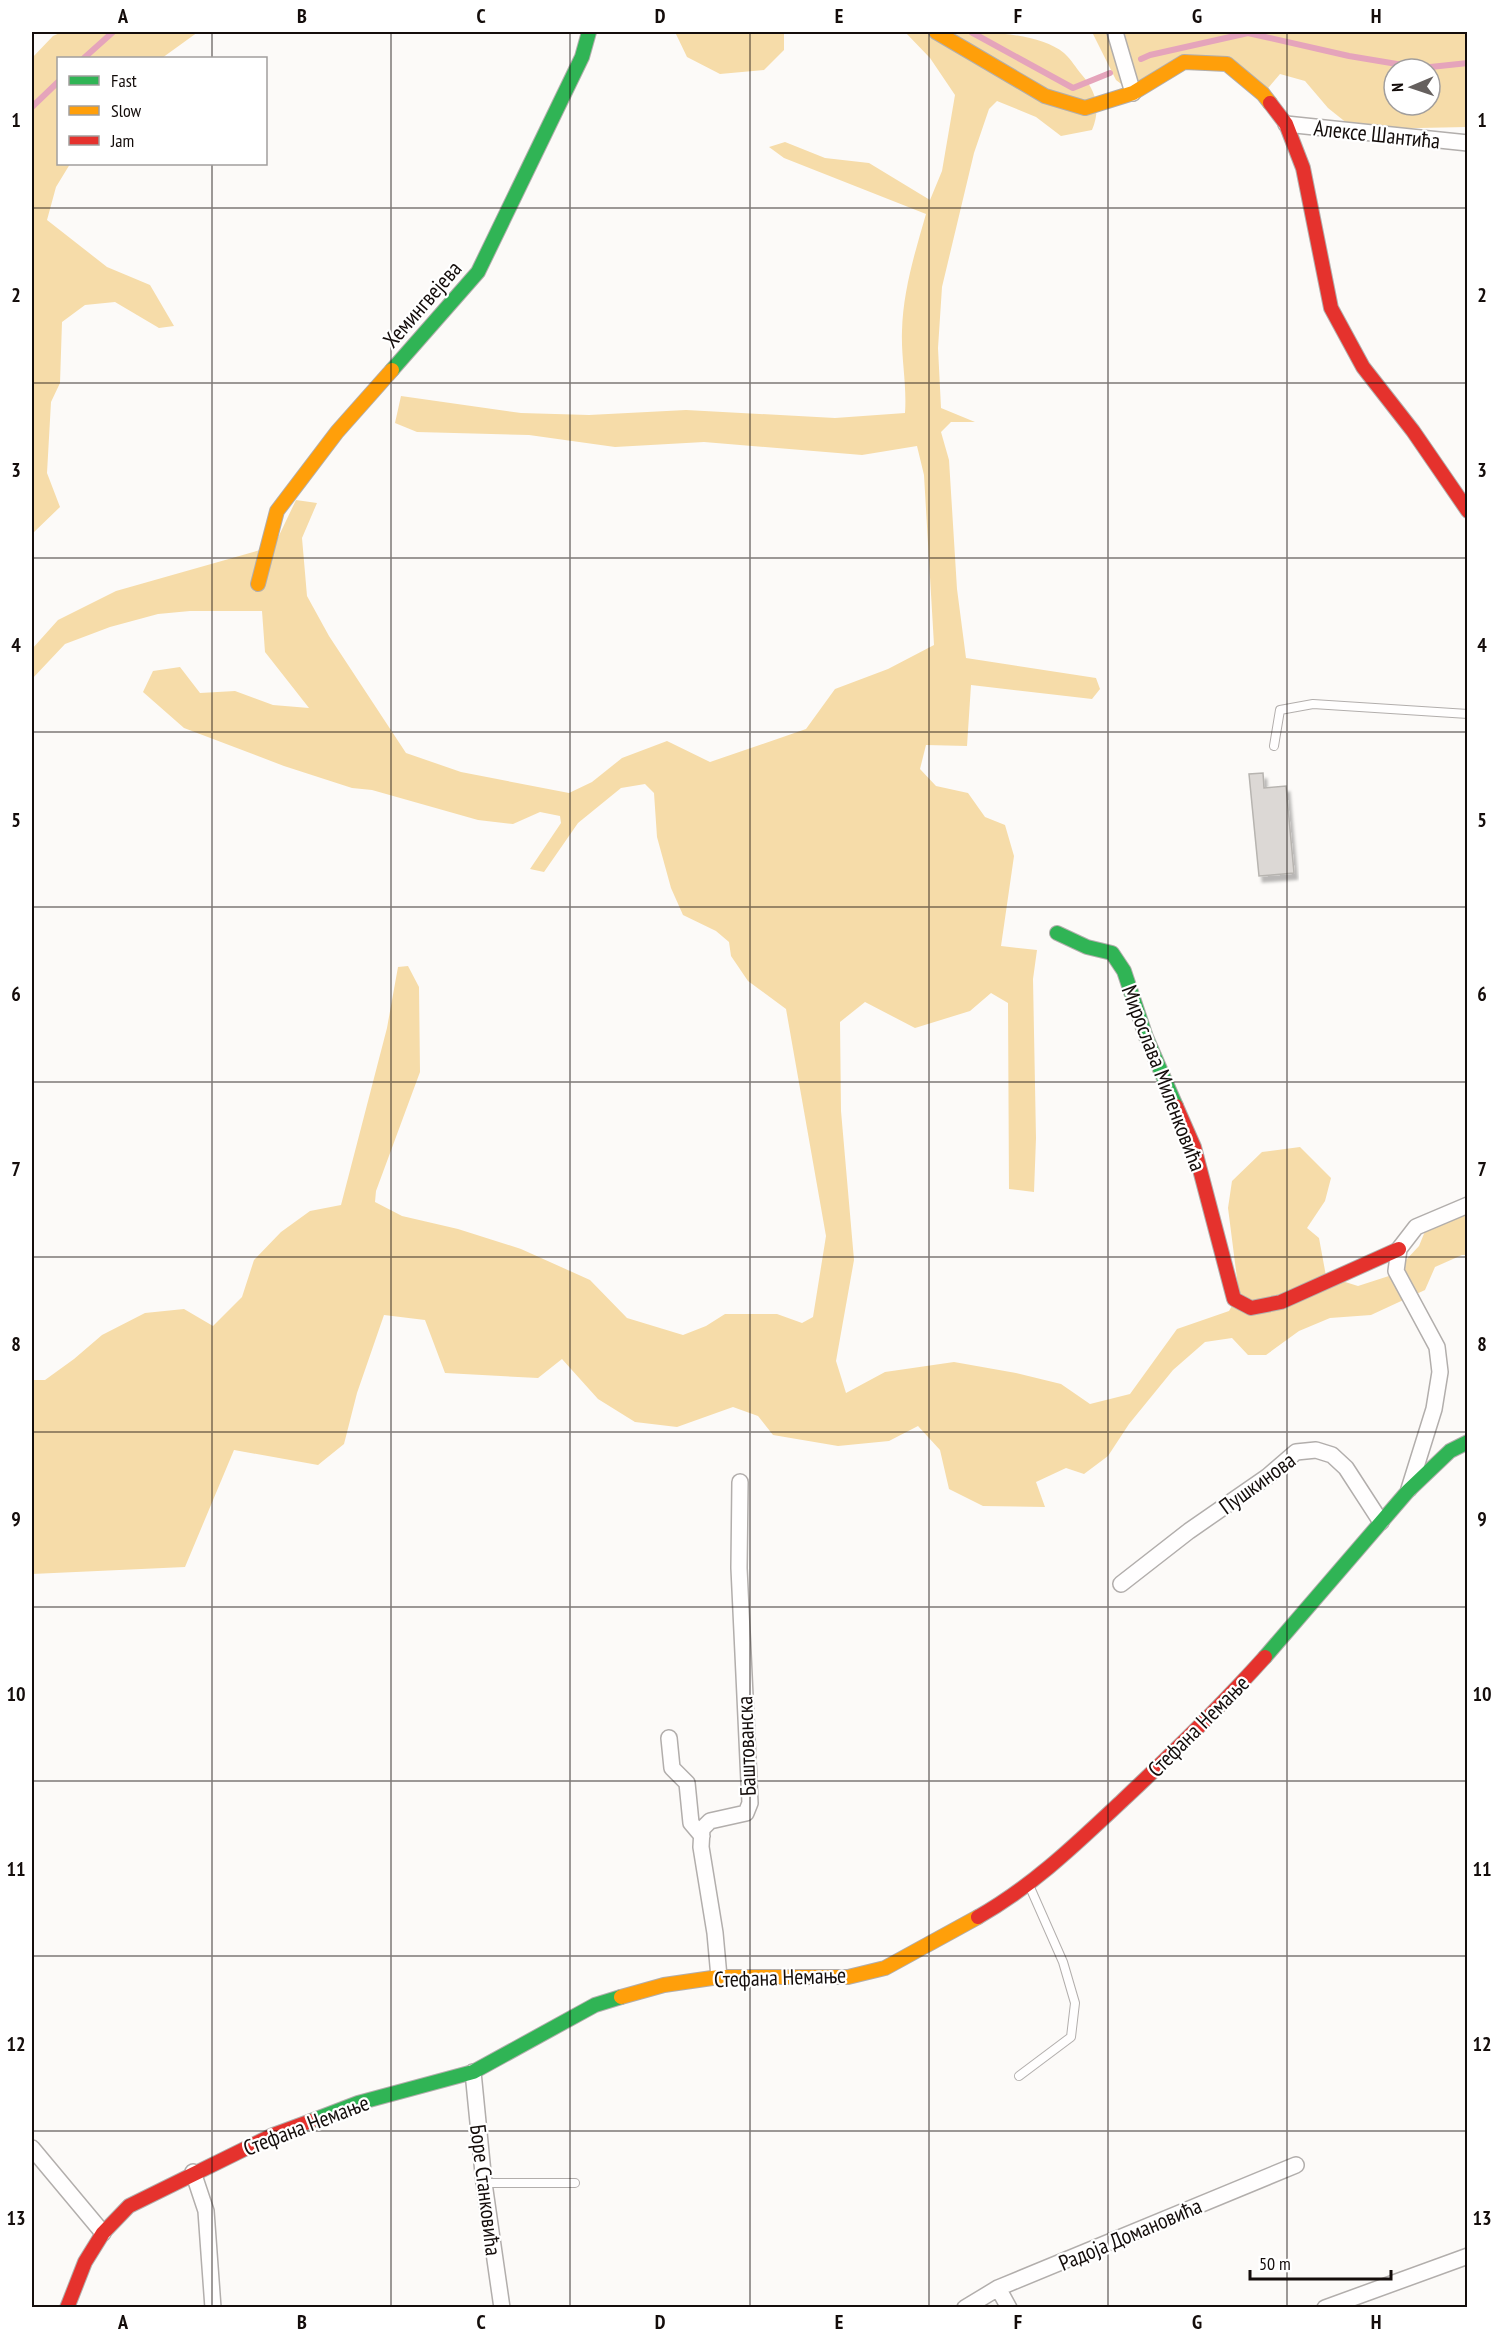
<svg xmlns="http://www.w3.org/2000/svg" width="1499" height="2339" font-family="'PT Sans Narrow',sans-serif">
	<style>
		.forest { fill: #f6dca9; fill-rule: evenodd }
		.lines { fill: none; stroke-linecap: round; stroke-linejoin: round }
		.stream { stroke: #e5a4bb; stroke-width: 6 }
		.building { fill: #dcd8d5; stroke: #b7b4b0; stroke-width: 1.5; filter: url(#shadow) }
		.lane-casing { stroke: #b2aeac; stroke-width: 10 }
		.street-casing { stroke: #b2aeac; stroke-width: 18 }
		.fast-casing { stroke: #b2aeac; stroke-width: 16 }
		.slow-casing { stroke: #b2aeac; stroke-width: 16 }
		.jam-casing { stroke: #b2aeac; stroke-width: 16 }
		.lane { stroke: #fffefe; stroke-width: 8 }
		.street { stroke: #fffefe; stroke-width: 15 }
		.fast { stroke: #30b455; stroke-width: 14 }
		.slow { stroke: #ff9f0a; stroke-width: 14 }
		.jam { stroke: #e5322d; stroke-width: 14 }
		.grid { fill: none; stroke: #140d0b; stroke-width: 1.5; stroke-opacity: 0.55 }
		.labels { text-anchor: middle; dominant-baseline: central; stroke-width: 4.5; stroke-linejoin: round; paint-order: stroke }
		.street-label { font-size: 22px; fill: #140d0b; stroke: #fff }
		.neatline { fill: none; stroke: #140d0b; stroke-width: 2 }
		.grid-label { font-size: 20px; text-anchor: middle; font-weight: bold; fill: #140d0b }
	</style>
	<defs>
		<filter id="shadow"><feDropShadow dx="3.5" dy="6" stdDeviation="1.5" flood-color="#0004"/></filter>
	</defs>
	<rect width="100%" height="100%" fill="#fcfaf8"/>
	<path class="forest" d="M62 32H198L162 58H58V164H70L56 187 47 220 107 267 150 285 174 326 159 328 115 302 85 305 62 322 60 383 51 402 47 473 60 507 32 534V58L53 36Z
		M675 32H784V50L764 70 720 74 687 57Z
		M905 32C948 32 1030 26 1064 53 1071 59 1076 68 1082 75 1096 91 1101 109 1092 130L1061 136 1036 117 997 101 989 109 974 153 942 287 938 348 941 408 975 422H951L941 432 949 460 957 589 966 658 1096 678 1100 689 1092 699 971 685 967 746 926 745 920 769 936 786 968 793 985 817 1005 825 1014 856 1001 946 1037 950 1033 979 1036 1138 1034 1192 1009 1189 1008 1003 991 993 970 1011 915 1028 865 1002 840 1022 841 1111 854 1260 836 1361 846 1393 885 1372 954 1362 1016 1373 1061 1384 1090 1404 1130 1394 1177 1329 1229 1311 1239 1294 1228 1208 1232 1181 1262 1152 1300 1147 1331 1178 1325 1201 1307 1228 1319 1238 1326 1276 1358 1286 1392 1275 1419 1246 1430 1219 1467 1202V1255H1462L1435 1267 1425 1290 1371 1315 1330 1318 1299 1331 1266 1355H1248L1232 1338 1205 1342 1173 1370 1129 1424 1108 1456 1084 1474 1066 1468 1036 1482 1045 1507 983 1506 949 1489 940 1450 918 1426 889 1441 838 1446 773 1435 758 1416 733 1407 677 1427 635 1422 598 1399 562 1359 538 1378 445 1373 425 1320 384 1315 357 1393 344 1444 318 1465 234 1450 185 1567 32 1574V1380H45L74 1359 102 1335 145 1313 184 1309 213 1326 242 1297 254 1260 281 1232 310 1211 341 1205 387 1028 398 967 408 966 419 987 420 1072 376 1191 375 1202 402 1216 458 1229 521 1249 590 1280 627 1318 683 1335 706 1326 725 1314H777L802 1323 813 1317 826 1236 786 1009 748 981 731 956 729 942 716 931 683 915 671 888 657 837 654 793 645 784 621 788 578 823 544 872 530 869 561 823 560 816 540 812 513 824 478 820 372 790 352 788 284 766 184 728 143 692 153 671 180 667 200 693 235 691 273 705 309 708 265 652 262 611H190L158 614 110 627 65 644 32 679V649L58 620 116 591 274 546 296 500 317 503 302 538 307 596 329 636 406 753 461 772 569 793 592 782 622 758 667 741 710 762 806 729 835 689 888 669 934 645 924 475 917 446 862 455 704 442 615 447 529 435 417 432 395 423 401 396 521 413 589 415 686 410 835 418 905 413C907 385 901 358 902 331 903 291 915 252 926 214L784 158 769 147 785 142 825 158 869 163 930 200 942 171 955 95 930 58Z
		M1092 32H1467V127L1370 129 1348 124 1328 108 1305 81 1280 74 1263 94 1227 64 1184 62 1133 93 1116 80ZM1394 69H1430V105H1394Z"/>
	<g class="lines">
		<path class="stream" d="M971 32 1073 88 1110 73
			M84 58 113 32
			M1141 59 1150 55 1248 33 1349 56 1421 68 1468 63
			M32 107 58 82"/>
	</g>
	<path class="building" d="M1263 773 1264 788 1286 786 1294 873 1259 876 1249 774Z"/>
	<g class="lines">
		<g class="lane-casing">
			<path id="lane" d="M1274 746 1280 710 1313 704 1468 714
				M1019 2076 1071 2037 1075 2003 1063 1962 1029 1885
				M484 2183H575"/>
		</g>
		<g class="street-casing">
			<path id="street" d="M1115 32 1133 93
				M1286 124 1468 143
				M1409 1489 1434 1409 1440 1372 1437 1347 1396 1271 1399 1249 1416 1227 1468 1205
				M1121 1584 1189 1531 1267 1477 1296 1452 1316 1450 1332 1455 1346 1468 1381 1522
				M669 1738 672 1768 687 1783 691 1823 702 1836
				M719 1977 715 1933 701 1847 702 1829 710 1821 746 1813 750 1803 739 1568 740 1482
				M473 2072 484 2183 502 2308
				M32 2148 103 2233
				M193 2172 206 2211 213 2308
				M998 2288 1009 2308
				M965 2308 998 2288 1296 2165
				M1325 2308 1468 2256"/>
		</g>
		<g class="fast-casing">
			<path id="fast" d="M392 370 478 272 582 57 589 32
				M1057 933 1087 947 1112 953 1124 971 1146 1037 1176 1106
				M1265 1657 1408 1491 1450 1451 1468 1442
				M311 2121 358 2103 473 2072 595 2005 621 1997"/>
		</g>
		<g class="slow-casing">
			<path id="slow" d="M936 32 1045 96 1085 108 1133 93 1184 62 1227 64 1263 94 1270 103
				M258 584 277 511 337 432 392 370
				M621 1997 664 1985 719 1977H848L885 1968 978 1917"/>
		</g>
		<g class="jam-casing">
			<path id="jam" d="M1270 103 1286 124 1303 168 1331 308 1363 367 1413 431 1468 511
				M1176 1106 1194 1147 1234 1299 1251 1308 1281 1302 1399 1249
				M978 1917C1033 1886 1077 1843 1123 1800 1172 1754 1220 1707 1265 1657
				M67 2308 85 2262 103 2233 129 2206 273 2135 311 2121"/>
		</g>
		<use href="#lane" class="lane"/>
		<use href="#street" class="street"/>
		<use href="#fast" class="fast"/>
		<use href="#slow" class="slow"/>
		<use href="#jam" class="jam"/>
	</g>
	<path class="grid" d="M212 32V58M391 32V2308M570 32V2308M750 32V2308M929 32V2308M1108 32V2308M1287 32V2308M212 164V2308M32 208H1468M32 383H1468M32 558H1468M32 732H1468M32 907H1468M32 1082H1468M32 1257H1468M32 1432H1468M32 1607H1468M32 1781H1468M32 1956H1468M32 2131H1468"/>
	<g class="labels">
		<g class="street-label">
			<text transform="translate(1377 134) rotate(6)">Алексе Шантића</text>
			<text transform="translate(422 304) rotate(-49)">Хемингвејева</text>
			<text transform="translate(1164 1078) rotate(69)">Мирослава Миленковића</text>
			<text transform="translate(1257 1483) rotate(-36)">Пушкинова</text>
			<text transform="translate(1198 1726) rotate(-45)">Стефана Немање</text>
			<text transform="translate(746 1746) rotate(-92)">Баштованска</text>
			<text transform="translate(780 1977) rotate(-2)">Стефана Немање</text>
			<text transform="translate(306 2125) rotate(-21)">Стефана Немање</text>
			<text transform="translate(486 2190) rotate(83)">Боре Станковића</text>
			<text transform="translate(1130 2234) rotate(-23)">Радоја Домановића</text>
		</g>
	</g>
	<rect width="1499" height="2339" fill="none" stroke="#ffffff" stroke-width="66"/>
	<rect x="57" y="57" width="210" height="108" fill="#ffffff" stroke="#a19e9d" stroke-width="1.5"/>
	<rect x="69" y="76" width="30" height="9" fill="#30b455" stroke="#a19e9d" stroke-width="1.5"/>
	<text x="111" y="87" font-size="18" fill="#140d0b">Fast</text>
	<rect x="69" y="106" width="30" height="9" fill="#ff9f0a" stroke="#a19e9d" stroke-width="1.5"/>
	<text x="111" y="117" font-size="18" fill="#140d0b">Slow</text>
	<rect x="69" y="136" width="30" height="9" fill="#e5322d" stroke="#a19e9d" stroke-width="1.5"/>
	<text x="111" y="147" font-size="18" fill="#140d0b">Jam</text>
	<g transform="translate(1412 87) rotate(268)"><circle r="28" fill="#ffffff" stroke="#a19e9d" stroke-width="1.5"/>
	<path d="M0-4.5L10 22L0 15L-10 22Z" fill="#65605e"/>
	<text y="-9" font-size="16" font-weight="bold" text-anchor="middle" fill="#140d0b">N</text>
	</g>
	<path d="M1250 2270v9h141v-9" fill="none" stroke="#140d0b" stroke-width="3"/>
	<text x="1259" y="2270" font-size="18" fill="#140d0b" stroke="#ffffff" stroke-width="4.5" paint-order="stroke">50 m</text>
	<rect x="33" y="33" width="1433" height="2273" class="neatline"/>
	<g class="grid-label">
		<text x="123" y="23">A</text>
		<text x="302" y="23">B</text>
		<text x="481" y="23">C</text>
		<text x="660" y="23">D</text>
		<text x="839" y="23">E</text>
		<text x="1018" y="23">F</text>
		<text x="1197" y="23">G</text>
		<text x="1376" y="23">H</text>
		<text x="16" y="127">1</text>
		<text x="1482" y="127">1</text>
		<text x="16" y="302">2</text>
		<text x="1482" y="302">2</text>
		<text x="16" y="477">3</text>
		<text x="1482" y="477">3</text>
		<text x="16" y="652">4</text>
		<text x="1482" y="652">4</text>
		<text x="16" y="827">5</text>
		<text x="1482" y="827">5</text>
		<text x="16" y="1001">6</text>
		<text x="1482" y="1001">6</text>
		<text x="16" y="1176">7</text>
		<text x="1482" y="1176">7</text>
		<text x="16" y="1351">8</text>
		<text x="1482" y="1351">8</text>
		<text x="16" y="1526">9</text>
		<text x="1482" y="1526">9</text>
		<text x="16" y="1701">10</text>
		<text x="1482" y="1701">10</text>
		<text x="16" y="1876">11</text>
		<text x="1482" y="1876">11</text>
		<text x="16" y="2051">12</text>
		<text x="1482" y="2051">12</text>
		<text x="16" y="2225">13</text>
		<text x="1482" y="2225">13</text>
		<text x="123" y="2329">A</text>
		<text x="302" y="2329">B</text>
		<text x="481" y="2329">C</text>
		<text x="660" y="2329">D</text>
		<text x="839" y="2329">E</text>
		<text x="1018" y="2329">F</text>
		<text x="1197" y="2329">G</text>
		<text x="1376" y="2329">H</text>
	</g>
</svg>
